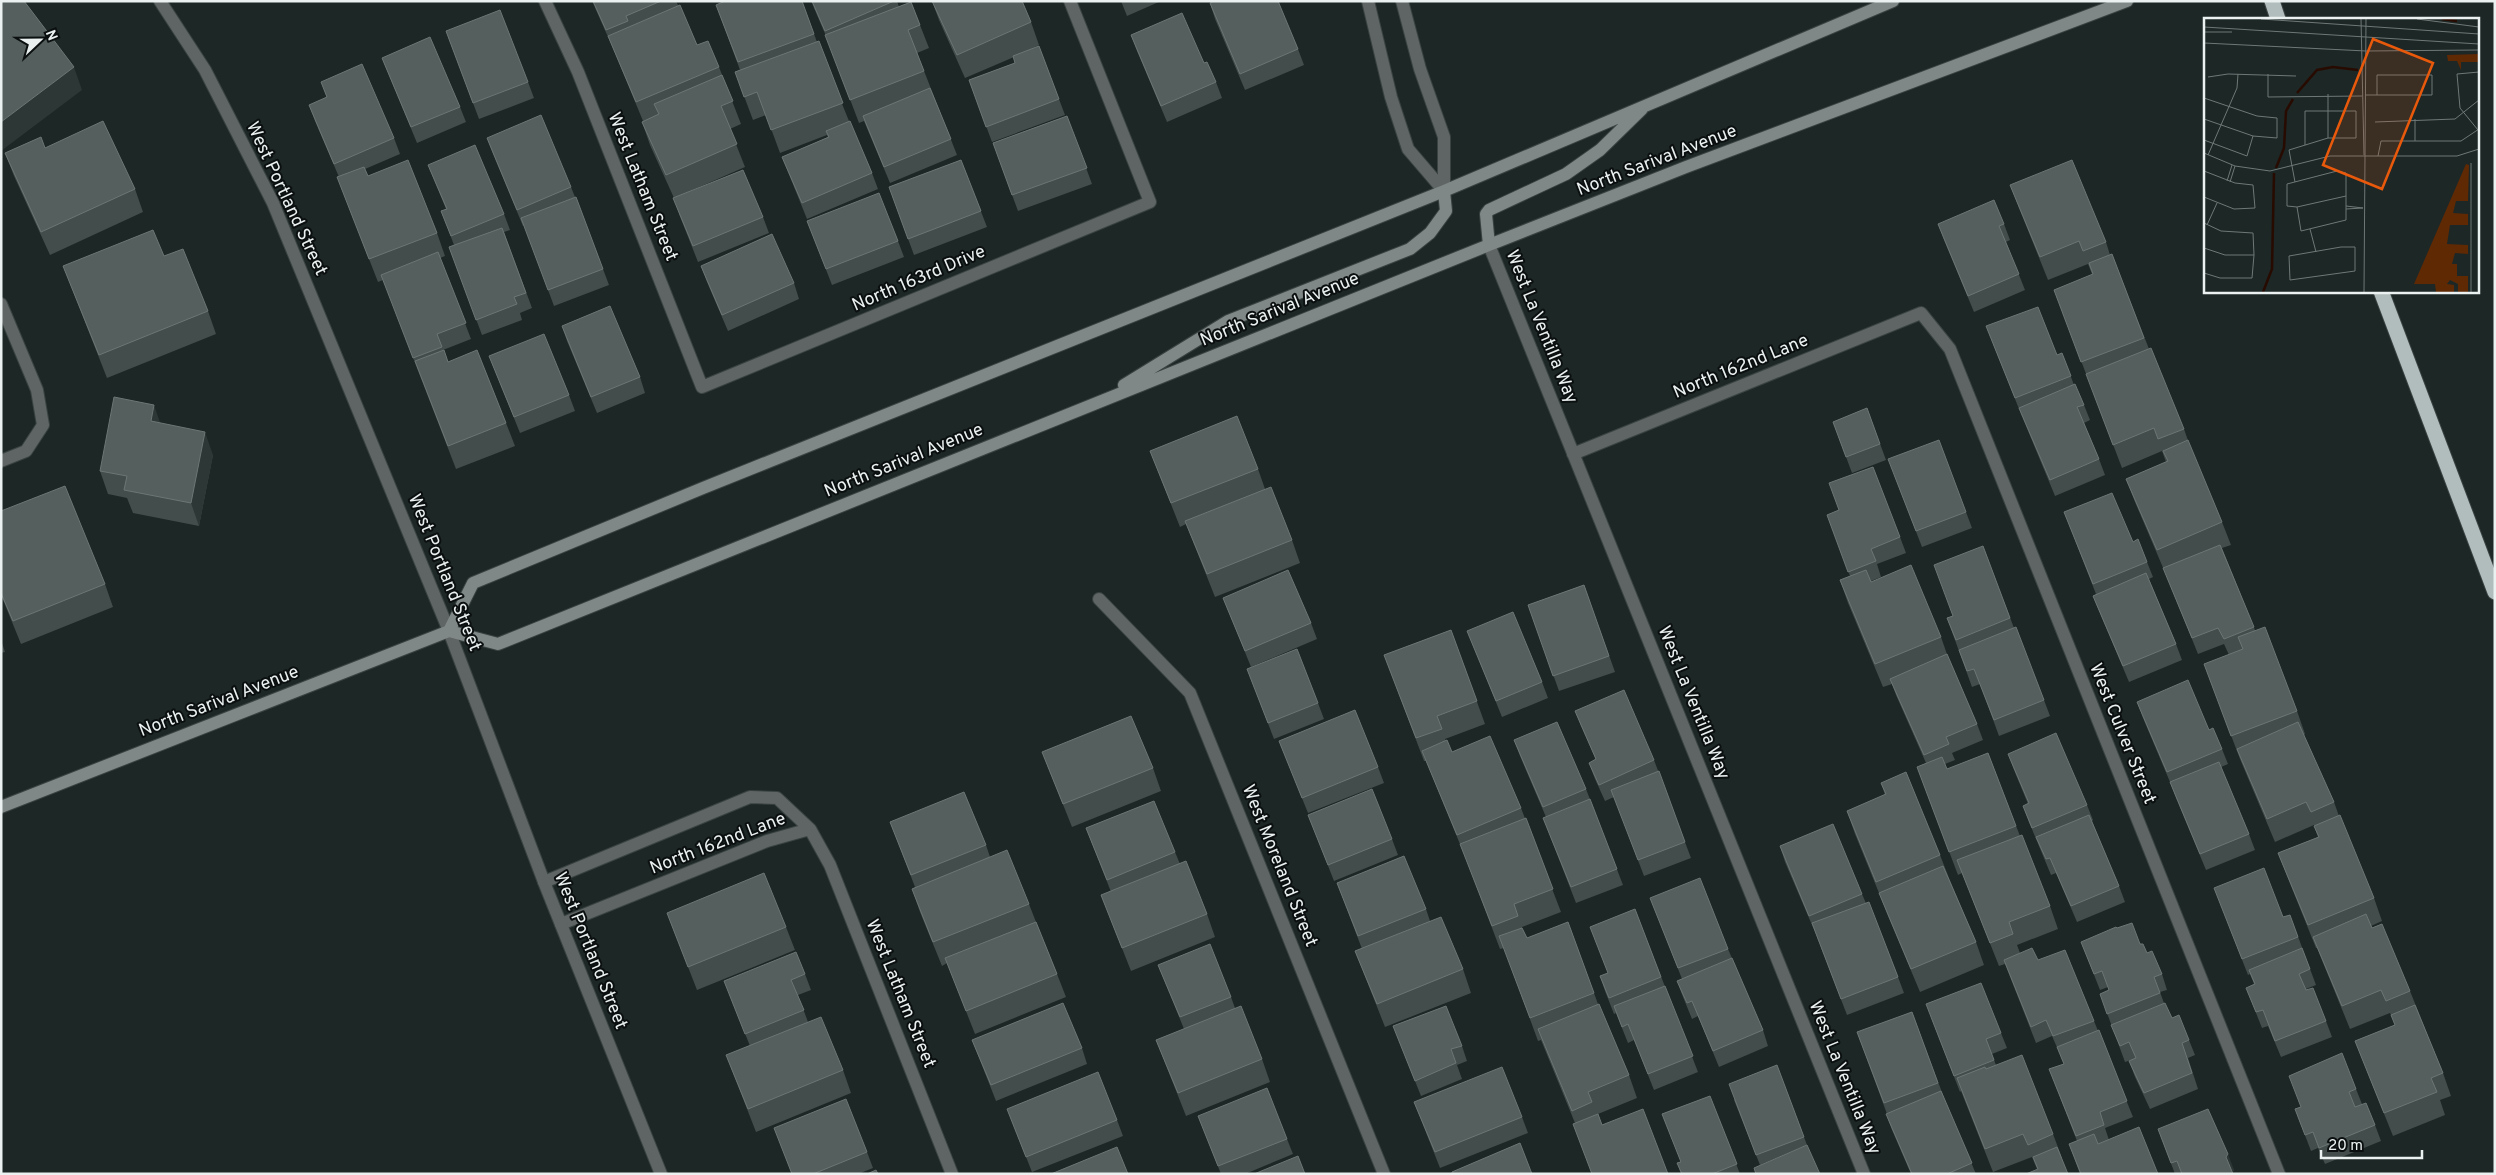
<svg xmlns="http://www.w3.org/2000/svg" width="2496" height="1175" font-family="Overpass,sans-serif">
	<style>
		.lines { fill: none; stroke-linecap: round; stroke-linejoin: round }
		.minor-casing { stroke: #3a4342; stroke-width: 14 }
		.tertiary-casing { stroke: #3a4342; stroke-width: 14 }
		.secondary-casing { stroke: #3a4342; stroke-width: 14 }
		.motorway-casing { stroke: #3a4342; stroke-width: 17 }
		.minor { stroke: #5f6464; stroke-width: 12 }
		.tertiary { stroke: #5f6464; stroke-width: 12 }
		.secondary { stroke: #808887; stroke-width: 12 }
		.motorway { stroke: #b0bdbc; stroke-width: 15 }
		.wall { fill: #434d4c }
		.shaded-wall { fill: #2c3736 }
		.building { fill: #555f5e; stroke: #6c7675 }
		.labels { text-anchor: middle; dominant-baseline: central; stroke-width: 4; stroke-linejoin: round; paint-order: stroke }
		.street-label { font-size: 18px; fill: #eaf1f0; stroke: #0b0f0f }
		.inset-river { fill: none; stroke: #280b00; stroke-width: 2.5 }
		.inset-road { fill: none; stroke: #6f7877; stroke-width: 1 }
		.view { fill: #e8590c; fill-opacity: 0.15; stroke: #e8590c; stroke-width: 2.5 }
		.inset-edge { fill: none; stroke: #eaf1f0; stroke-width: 2.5 }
	</style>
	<rect width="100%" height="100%" fill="#1d2726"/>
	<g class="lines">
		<g class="minor-casing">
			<path id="minor" d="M545 1 578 72 702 387 1150 202 1070 1
				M1368 1 1391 97 1408 149 1444 191
				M1402 1 1420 69 1444 137V191
				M1489 245 1864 1174
				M1 304 37 390 43 425 26 451 1 461
				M1573 454 1921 313 1950 349 2279 1174
				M1099 599 1190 693 1384 1174
				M544 882 750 797 777 798 810 829 830 865 952 1174
				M561 924 767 841 810 829"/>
		</g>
		<g class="tertiary-casing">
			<path id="tertiary" d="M160 1 205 70 273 203 449 631 544 882 661 1174"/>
		</g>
		<g class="secondary-casing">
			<path id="secondary" d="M1489 245 1486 214 1489 210 1566 174 1600 150 1642 109
				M1124 385 1228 321 1410 249 1430 233 1446 211 1444 191
				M449 631 473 583 703 488 1444 191 1893 1
				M1 807 449 631 498 644 1489 245 1686 167 2127 1"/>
		</g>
		<g class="motorway-casing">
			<path id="motorway" d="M2272 1 2278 19
				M2381 291 2495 592"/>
		</g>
		<use href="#minor" class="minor"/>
		<use href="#tertiary" class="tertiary"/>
		<use href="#secondary" class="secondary"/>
		<use href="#motorway" class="motorway"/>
	</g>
	<path class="wall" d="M592 1H676L697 45 719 67 741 124 730 129 745 167 688 192 763 217 769 233 698 262 679 214 674 198 650 145 642 122 643 121 612 46Z
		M802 1 817 42 849 121 872 173 878 189 807 219 788 172 782 157 828 137 827 135 780 153 766 115 753 120 735 72 740 70 716 5Z
		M811 1H897L899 7 911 2 929 48 917 53 957 155 890 183 864 121 859 123 826 36Z
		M932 1 1031 22 1039 45 1029 50 1039 46 1065 115 992 142 969 80 1015 63 1014 57 965 78 939 20Z
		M1121 1H1161L1127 16Z
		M1210 3 1298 49 1304 65 1245 90 1215 19Z
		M446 31 528 82 534 98 479 119Z
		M1131 35 1216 82 1222 98 1167 122 1137 51Z
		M382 58 460 107 466 122 417 143 388 73Z
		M321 82 394 138 400 154 365 169 368 176 437 233 445 256 440 258 471 339 443 350 448 362 506 423 515 446 456 469 383 280 378 282 346 200 337 177H339L315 121 309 105 327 98Z
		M1067 116 1092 184 1018 211 993 143Z
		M487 138 571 187 575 197H576L609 285 554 306 524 225 523 226 493 154Z
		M45 148 135 189 143 212 50 255 14 176 5 153Z
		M961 160 987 227 914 255 889 187Z
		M428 165 504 214 510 230 504 232 532 308 520 313 522 320 482 335 449 247 454 245 441 211 446 209Z
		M2010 185 2106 242 2110 255 2112 254 2149 349 2184 429 2192 452 2222 522 2231 545 2222 548 2255 630 2297 711 2305 734 2304 735 2334 802 2339 816 2374 898 2382 921 2371 926 2410 991 2443 1073 2451 1096 2440 1100 2445 1115 2393 1136 2364 1064 2355 1041 2395 1025V1024L2390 1013 2350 1029 2317 948H2316L2287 876 2278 853 2318 837 2314 826H2315L2314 825 2275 842 2240 759 2204 664 2229 655 2224 644 2198 654 2164 570 2135 502 2126 479 2166 462 2162 451 2122 468 2054 290 2093 275V273L2092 274 2088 264 2048 280 2019 208Z
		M807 221 898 241 904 257 832 285Z
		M1938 224H2004L2010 240 2006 242 2025 290 1974 312 1944 240Z
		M164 256 208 311 216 334 107 378 63 266Z
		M701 266 794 283 799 299 728 331 707 282Z
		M562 326 640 377 645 393 597 413 567 341Z
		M1986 326 2057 355 2062 353 2074 385 2084 405 2090 420 2084 423 2099 459 2105 475 2055 496 2021 414Z
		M489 356 569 395 575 411 520 433Z
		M1867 408 1886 460 1852 473 1833 422Z
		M1150 451 1258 469 1265 489 1292 540 1300 563 1215 597 1186 524 1180 527Z
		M213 455 199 526 133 513 127 498 108 494 100 471Z
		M1894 475 1966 512 1972 528 1922 547Z
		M1 511 105 584 113 607 21 644 1 595Z
		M2064 512 2133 542 2147 562 2153 577 2149 579 2176 644 2182 660 2129 682 2099 611 2093 596 2096 594Z
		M1827 515 1900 537 1906 553 1877 564 1881 577 1871 581 1941 637 1949 660 1977 724 1983 740 1952 753 1955 760 1945 764 1947 769 1988 753 2020 836 2050 906 2058 929 2017 945 2020 953 2038 960 2094 1021 2133 1117 2105 1128 2109 1140 2158 1174H2080L2069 1144 2077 1141 2049 1069 2064 1064 2059 1052 2052 1036 2036 1043 2005 964 1999 966 1962 873 1958 875 1917 767 1926 763 1896 695 1892 684 1883 687 1848 603 1840 580 1850 576Z
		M1983 546 2014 628 2044 700 2050 716 1999 736 1980 684 1972 687 1947 618 1953 616Z
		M1584 585 1615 672 1559 691 1528 605Z
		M1223 598 1311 623 1317 639 1251 667Z
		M1451 630 1485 724 1445 739 1446 741 1452 752 1521 808 1561 912 1522 927 1527 938 1568 922 1598 1004 1629 1075 1637 1098 1598 1114 1602 1125 1668 1174H1592L1573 1124 1575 1123 1541 1040 1538 1041 1504 948 1500 949 1464 854 1426 761H1424L1384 655Z
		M1467 631 1542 682 1548 698 1502 717Z
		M1 640 5 652 1 653Z
		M1247 669 1318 703 1324 719 1274 739Z
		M2137 702 2209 730 2222 749 2228 764 2221 767 2249 834 2255 850 2206 870 2176 798 2170 782 2143 718Z
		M1575 711 1654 760 1691 858 1644 876 1614 797 1605 801 1595 779 1589 763 1596 760 1581 726Z
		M1514 740 1586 789 1623 885 1576 903 1543 818 1546 817 1520 756Z
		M1279 741 1378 767 1384 783 1308 813Z
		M1042 752 1153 768 1161 791 1072 827Z
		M2008 754 2087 805 2093 820 2092 821 2119 886 2125 902 2077 922 2056 873 2051 875 2029 822 2023 806 2028 804 2014 770Z
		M1881 783 1940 855 1949 878 1976 942 1984 965 1920 992 1888 916 1879 893 1855 834 1847 811 1885 795Z
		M1308 815 1392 839 1398 855 1334 881Z
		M890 822 986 845 990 857 1029 904 1036 922 1057 974 1066 997 975 1034 947 963 942 966 920 912 912 889 915 887Z
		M1086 828 1175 852 1180 864 1207 914 1215 937 1131 971 1101 895 1111 892Z
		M1780 846 1862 894 1898 977 1904 993 1847 1015 1815 932 1785 862Z
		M1337 883 1426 909 1430 921 1463 969 1471 993 1385 1027 1355 951 1362 949Z
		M2214 888 2283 917 2290 915 2316 985 2306 989 2326 1021 2332 1037 2281 1057 2268 1026 2262 1028 2246 988 2254 984 2250 974 2248 975Z
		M1650 898 1728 949 1763 1030 1768 1046 1719 1067 1698 1016 1692 1019 1683 997 1677 981 1682 979Z
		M1635 909 1698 1072 1654 1090 1634 1040 1628 1043 1616 1013 1614 1014 1605 991 1600 976 1608 973 1590 927Z
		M667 913 786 927 795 950 697 990Z
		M2117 928 2140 944 2162 974 2167 990 2160 992 2164 1003 2172 1018 2189 1040 2195 1055 2188 1058 2198 1089 2150 1109 2135 1077 2129 1061 2131 1060 2125 1062 2100 994 2109 990 2108 987 2100 990 2081 942Z
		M1158 965 1231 997 1235 1008 1262 1059 1270 1082 1186 1116 1156 1040 1184 1029Z
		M805 974 811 990 798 995 808 1022 843 1070 851 1093 756 1132 726 1055 750 1046 724 981Z
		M1912 1012 1943 1095 1976 1174H1911L1892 1130 1886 1114H1887L1857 1032Z
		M1932 1020 2001 1033 2007 1048 1992 1054 1996 1065 2053 1134 2062 1158 2037 1169 2032 1157 1993 1172 1961 1091 1960 1092Z
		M1393 1026 1462 1046 1467 1061 1457 1065 1462 1079 1421 1096Z
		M972 1040 1082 1048 1087 1064 996 1101Z
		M1777 1065 1807 1145 1760 1165 1734 1100Z
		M2356 1089 2362 1104 2375 1125 2381 1141 2325 1164 2318 1148 2311 1151 2295 1109Z
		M1710 1096 1740 1174H1681L1677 1163 1681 1162 1662 1114Z
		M1414 1102 1522 1117 1528 1133 1440 1168Z
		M1007 1109 1117 1120 1123 1136 1032 1172Z
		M1198 1116 1287 1139 1293 1154 1245 1174H1221Z
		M774 1128 867 1152 873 1168 858 1174H792Z
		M2158 1129 2234 1170 2232 1172 2233 1174H2175Z"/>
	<path class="shaded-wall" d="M74 67 82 90 1 151V122Z
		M154 405 162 428 151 421Z
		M205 432 213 455 199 526 191 503Z
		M2228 1154 2234 1170 2232 1173 2226 1157Z"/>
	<path class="building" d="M1 1H24L74 67 1 122Z
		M593 1H661L626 16 628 21 606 30Z
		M725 1H802L814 34 738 62 716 5Z
		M812 1H894L825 31Z
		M932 1H1022L1031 22 957 55Z
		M1214 1H1278L1298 49 1240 74 1210 3Z
		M911 2 920 25 908 30 924 71 850 100 825 35Z
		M680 5 697 45 708 41 719 67 636 102 608 36Z
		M500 10 528 82 473 103 446 31Z
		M1182 13 1204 63 1207 62 1216 82 1161 106 1131 35Z
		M430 37 460 107 411 127 382 58Z
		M819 41 843 103 771 130 757 92 744 97 735 72Z
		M1039 46 1059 99 986 127 969 80 1015 63 1013 56Z
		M362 64 394 138 334 164 309 105 327 97 321 82Z
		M722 75 733 101 721 106 737 144 666 175 642 122 659 114 654 104Z
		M930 88 951 139 884 167 863 116Z
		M541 115 571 187 517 210 487 138Z
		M1067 116 1087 168 1012 195 993 143Z
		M103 121 135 189 41 232 5 153 41 137 45 148Z
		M850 121 872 173 802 203 782 157 829 137 826 131Z
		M475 145 504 214 451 236 441 211 447 209 428 165Z
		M408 160 437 233 369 259 337 177 364 167 368 176Z
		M961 160 981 211 908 239 889 187Z
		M2072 160 2106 242 2083 251 2079 241 2040 257 2010 185Z
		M743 170 763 217 693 246 673 198Z
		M879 193 898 241 826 269 807 221Z
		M576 197 603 269 548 290 521 218Z
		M1994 200 2004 224 1999 226 2019 274 1968 296 1938 224Z
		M502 228 526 293 514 297 517 304 476 320 449 247Z
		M153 230 164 256 183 249 208 311 99 355 63 266Z
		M772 234 794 283 722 315 701 266Z
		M438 252 466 323 437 334 442 347 413 358 381 275Z
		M2112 254 2144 338 2081 362 2054 290 2093 274 2089 263Z
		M610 306 640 377 591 397 562 326Z
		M2038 307 2057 355 2062 353 2071 376 2015 398 1986 326Z
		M544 334 569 395 514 417 489 356Z
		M2151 348 2184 429 2158 439 2154 428 2113 445 2086 374Z
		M444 350 448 362 477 350 506 423 448 446 415 361Z
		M2075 384 2084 405 2077 407 2099 459 2050 480 2019 408Z
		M114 397 154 405 151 421 205 432 191 503 124 490 127 476 100 471Z
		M1867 408 1880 444 1846 457 1833 422Z
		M1237 416 1258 469 1171 503 1150 451Z
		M1939 440 1966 512 1916 531 1888 459Z
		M2188 440 2222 522 2157 550 2126 479 2168 461 2163 451Z
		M1873 467 1900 537 1871 549 1876 561 1848 572 1827 515 1839 510 1829 483Z
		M65 486 105 584 13 621 1 593V511Z
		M1271 487 1292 540 1207 574 1185 521Z
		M2112 493 2133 542 2138 539 2147 562 2093 584 2064 512Z
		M2220 545 2254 627 2224 639 2218 628 2192 638 2163 568Z
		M1983 546 2010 618 1956 640 1947 618 1953 616 1934 565Z
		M1911 565 1941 637 1875 664 1840 580 1866 570 1871 582Z
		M1288 570 1311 623 1245 651 1223 598Z
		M2146 573 2176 644 2123 666 2093 596Z
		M1584 585 1609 656 1553 676 1528 605Z
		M1513 612 1542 682 1496 701 1467 631Z
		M2016 627 2044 700 1994 720 1974 669 1967 671 1959 650Z
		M2265 627 2297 711 2231 736 2204 664 2243 649 2238 637Z
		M1451 630 1477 701 1437 716 1442 729 1416 738 1384 655Z
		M1297 649 1318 703 1268 723 1247 669Z
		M1947 654 1977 724 1946 737 1949 744 1924 755 1890 679Z
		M2188 680 2209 730 2213 728 2222 749 2167 772 2137 702Z
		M1624 690 1654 760 1599 785 1589 763 1596 759 1575 711Z
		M1355 710 1378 767 1302 798 1279 741Z
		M1131 716 1153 768 1063 804 1042 752Z
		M1557 722 1586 789 1543 807 1514 740Z
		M2298 722 2334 802 2311 812 2306 802 2267 819 2237 749Z
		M2056 733 2087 805 2032 828 2023 806 2029 803 2008 754Z
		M1490 736 1521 808 1457 835 1422 751 1447 740 1452 752Z
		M1988 753 2016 826 1949 852 1917 767 1942 757 1947 769Z
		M2219 762 2249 834 2200 854 2170 782Z
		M1659 771 1685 842 1638 860 1611 790Z
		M1906 772 1940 855 1876 882 1847 811 1886 794 1881 783Z
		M1372 789 1392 839 1328 865 1308 815Z
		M964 792 986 845 911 875 890 822Z
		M1590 799 1617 869 1571 887 1543 818Z
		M1154 801 1175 852 1107 880 1086 828Z
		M2089 815 2119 886 2071 906 2050 858 2046 859 2036 837Z
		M2340 815 2374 898 2308 925 2278 853 2319 837 2314 826Z
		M1526 818 1553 889 1514 904 1518 916 1492 926 1460 844Z
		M1833 824 1862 894 1809 916 1780 846Z
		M2022 835 2050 906 2009 922 2013 934 1990 943 1957 860Z
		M1007 850 1029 904 933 942 912 889Z
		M1404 856 1426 909 1358 936 1337 883Z
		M1186 861 1207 914 1122 948 1101 895Z
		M1943 866 1976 942 1911 969 1879 893Z
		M2264 868 2283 917 2290 915 2298 937 2242 959 2214 888Z
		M764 873 786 927 688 967 667 913Z
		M1700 878 1728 949 1678 968 1650 898Z
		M1869 902 1898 977 1841 999 1812 923Z
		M1635 909 1661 977 1609 998 1600 976 1608 973 1590 927Z
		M2366 914 2372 928 2382 924 2410 991 2386 1001 2381 990 2342 1006 2313 937Z
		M1441 917 1463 969 1377 1004 1355 951Z
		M1036 922 1057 974 966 1011 945 958Z
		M1568 922 1594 993 1530 1018 1499 936 1522 928 1527 938Z
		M2132 923 2140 944H2143L2147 953 2152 951 2162 974 2154 977 2160 993 2107 1014 2100 994 2109 990 2102 971 2094 974 2081 942 2116 927 2117 928Z
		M1210 944 1231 997 1180 1017 1158 965Z
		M2032 948 2038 960 2065 950 2094 1021 2053 1036 2046 1020 2031 1027 2004 960Z
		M2302 948 2310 969 2299 974 2306 990 2313 988 2326 1021 2275 1041 2263 1010 2256 1012 2246 988 2255 984 2249 970Z
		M796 952 805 974 791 980 804 1010 745 1034 724 981Z
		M1732 958 1763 1030 1713 1051 1692 1001 1687 1003 1677 981Z
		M1981 983 2001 1033 1986 1039 1994 1060 1954 1076 1926 1004Z
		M1665 986 1693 1056 1648 1074 1628 1024 1622 1027 1614 1006Z
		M1063 1003 1082 1048 991 1085 972 1040Z
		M2165 1003 2172 1018 2179 1015 2189 1040 2182 1043 2192 1073 2144 1093 2129 1061 2136 1058 2129 1042 2120 1046 2111 1025Z
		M1599 1004 1629 1075 1588 1092 1592 1102 1572 1111 1538 1029Z
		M2415 1005 2443 1073 2431 1078 2437 1092 2384 1113 2355 1041 2395 1025 2391 1015Z
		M1241 1006 1262 1059 1178 1093 1156 1040Z
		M1446 1006 1462 1046 1451 1049 1456 1063 1415 1081 1393 1026Z
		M1912 1012 1938 1083 1884 1103 1857 1032Z
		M821 1017 843 1070 748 1109 726 1055Z
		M2099 1030 2127 1101 2100 1112 2104 1125 2076 1136 2049 1069 2064 1064 2057 1047Z
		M2342 1053 2356 1089 2349 1092 2355 1107 2366 1103 2375 1125 2319 1148 2313 1132 2305 1135 2295 1109 2301 1107 2289 1076Z
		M2022 1055 2053 1134 2028 1145 2023 1134 1985 1149 1957 1078 1985 1067 1986 1069Z
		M1777 1065 1804 1137 1756 1155 1729 1084Z
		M1502 1067 1522 1117 1435 1152 1414 1102Z
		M1098 1072 1117 1120 1026 1157 1007 1109Z
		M1267 1088 1287 1139 1218 1166 1198 1116Z
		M1941 1091 1972 1163 1947 1174H1912L1886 1114Z
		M1710 1096 1737 1164 1712 1174H1682L1677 1163 1681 1162 1662 1114Z
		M846 1099 867 1152 813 1174H792L774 1128Z
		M1643 1109 1668 1174H1592L1573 1124 1598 1114 1602 1125Z
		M2208 1109 2228 1154 2226 1157 2233 1174H2182L2177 1161 2171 1163 2158 1129Z
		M2139 1127 2158 1174H2081L2069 1144 2094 1134 2098 1144Z
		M1520 1143 1532 1174H1452V1172Z
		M1807 1145 1820 1174H1756L1754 1168Z
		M1117 1147 1128 1174H1051Z
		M2057 1147 2068 1174H2026L2038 1169 2033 1157Z
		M1298 1156 1305 1174H1254Z
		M876 1170 878 1174H867Z"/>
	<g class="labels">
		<g class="street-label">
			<text transform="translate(1657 161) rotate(-21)">North Sarival Avenue</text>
			<text transform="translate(642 187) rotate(68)">West Latham Street</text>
			<text transform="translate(286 199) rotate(65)">West Portland Street</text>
			<text transform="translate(919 279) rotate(-23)">North 163rd Drive</text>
			<text transform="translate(1280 310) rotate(-22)">North Sarival Avenue</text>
			<text transform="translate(1541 327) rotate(68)">West La Ventilla Way</text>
			<text transform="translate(1741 367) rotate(-22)">North 162nd Lane</text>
			<text transform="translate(904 461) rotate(-22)">North Sarival Avenue</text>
			<text transform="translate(444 573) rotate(68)">West Portland Street</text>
			<text transform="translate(219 702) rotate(-21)">North Sarival Avenue</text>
			<text transform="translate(1693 703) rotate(68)">West La Ventilla Way</text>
			<text transform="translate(2122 734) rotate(68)">West Culver Street</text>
			<text transform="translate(718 844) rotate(-21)">North 162nd Lane</text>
			<text transform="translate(1279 866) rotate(68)">West Moreland Street</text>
			<text transform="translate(590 951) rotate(68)">West Portland Street</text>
			<text transform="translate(900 994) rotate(68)">West Latham Street</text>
			<text transform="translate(1844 1078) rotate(68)">West La Ventilla Way</text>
		</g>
	</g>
	<g transform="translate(2204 18)">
		<rect width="275" height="275" fill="#1d2726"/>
		<path d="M275 36V44H257V52L253 43H244L243 37ZM262 146 265 147 264 183H252L249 195 264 196V207H246L243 226 264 227V236L251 235 248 246H253V258H264V274H254V266L246 262 243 266 250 267V274H232L231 266H210Z" fill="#5f2904"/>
		<path class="inset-river" d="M238 1 253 3M93 75 113 52 129 49 154 52M72 150 80 130 82 93 89 81M59 274 68 251 70 155"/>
		<path class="inset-road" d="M57 1 275 16M157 1 160 137M213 1 275 9M0 9 275 26M0 14H28M0 25 162 33M162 33 275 32M64 56V79L158 78M4 59 24 56 92 58M161 77H228V57H173V77M0 80 53 98 73 100V120L49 118 0 101M211 101V123M171 104 251 101 275 82M274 112 256 90 253 56 275 54M124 120V76M0 122 43 138 49 118M177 123H257L275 111M0 135 31 148 66 153 126 138H253L275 131M4 137 33 70 34 56M174 138 177 123M267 145V274M0 153 31 165 49 167 51 190 30 191 0 179M23 163 28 147M26 164 31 148M91 164 85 132 124 120H152V93H101V127M142 188 159 190M93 189 97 213 142 202V155L133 153 83 166V188L93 189 142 178M142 191 159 190M0 205 17 213 49 215 50 237 48 260H16L0 255M3 207 13 185M106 211 112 234M137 229H151V253L86 262 85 238ZM0 230 21 237H50M160 274 162 1"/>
		<path class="view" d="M169 21 229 45 178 171 119 147Z"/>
		<rect width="275" height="275" class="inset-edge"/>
	</g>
	<rect width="2496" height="1175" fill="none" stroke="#eaf1f0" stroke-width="5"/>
	<g transform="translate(40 40) rotate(68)" stroke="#0b0f0f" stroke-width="4" paint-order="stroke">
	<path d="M0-4L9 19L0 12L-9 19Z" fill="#eaf1f0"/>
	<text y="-8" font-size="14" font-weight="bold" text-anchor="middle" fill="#eaf1f0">N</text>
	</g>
	<path d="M2321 1150v8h101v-8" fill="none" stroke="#eaf1f0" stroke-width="2.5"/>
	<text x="2328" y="1150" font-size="15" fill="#eaf1f0" stroke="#0b0f0f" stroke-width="4" paint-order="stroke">20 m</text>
</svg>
